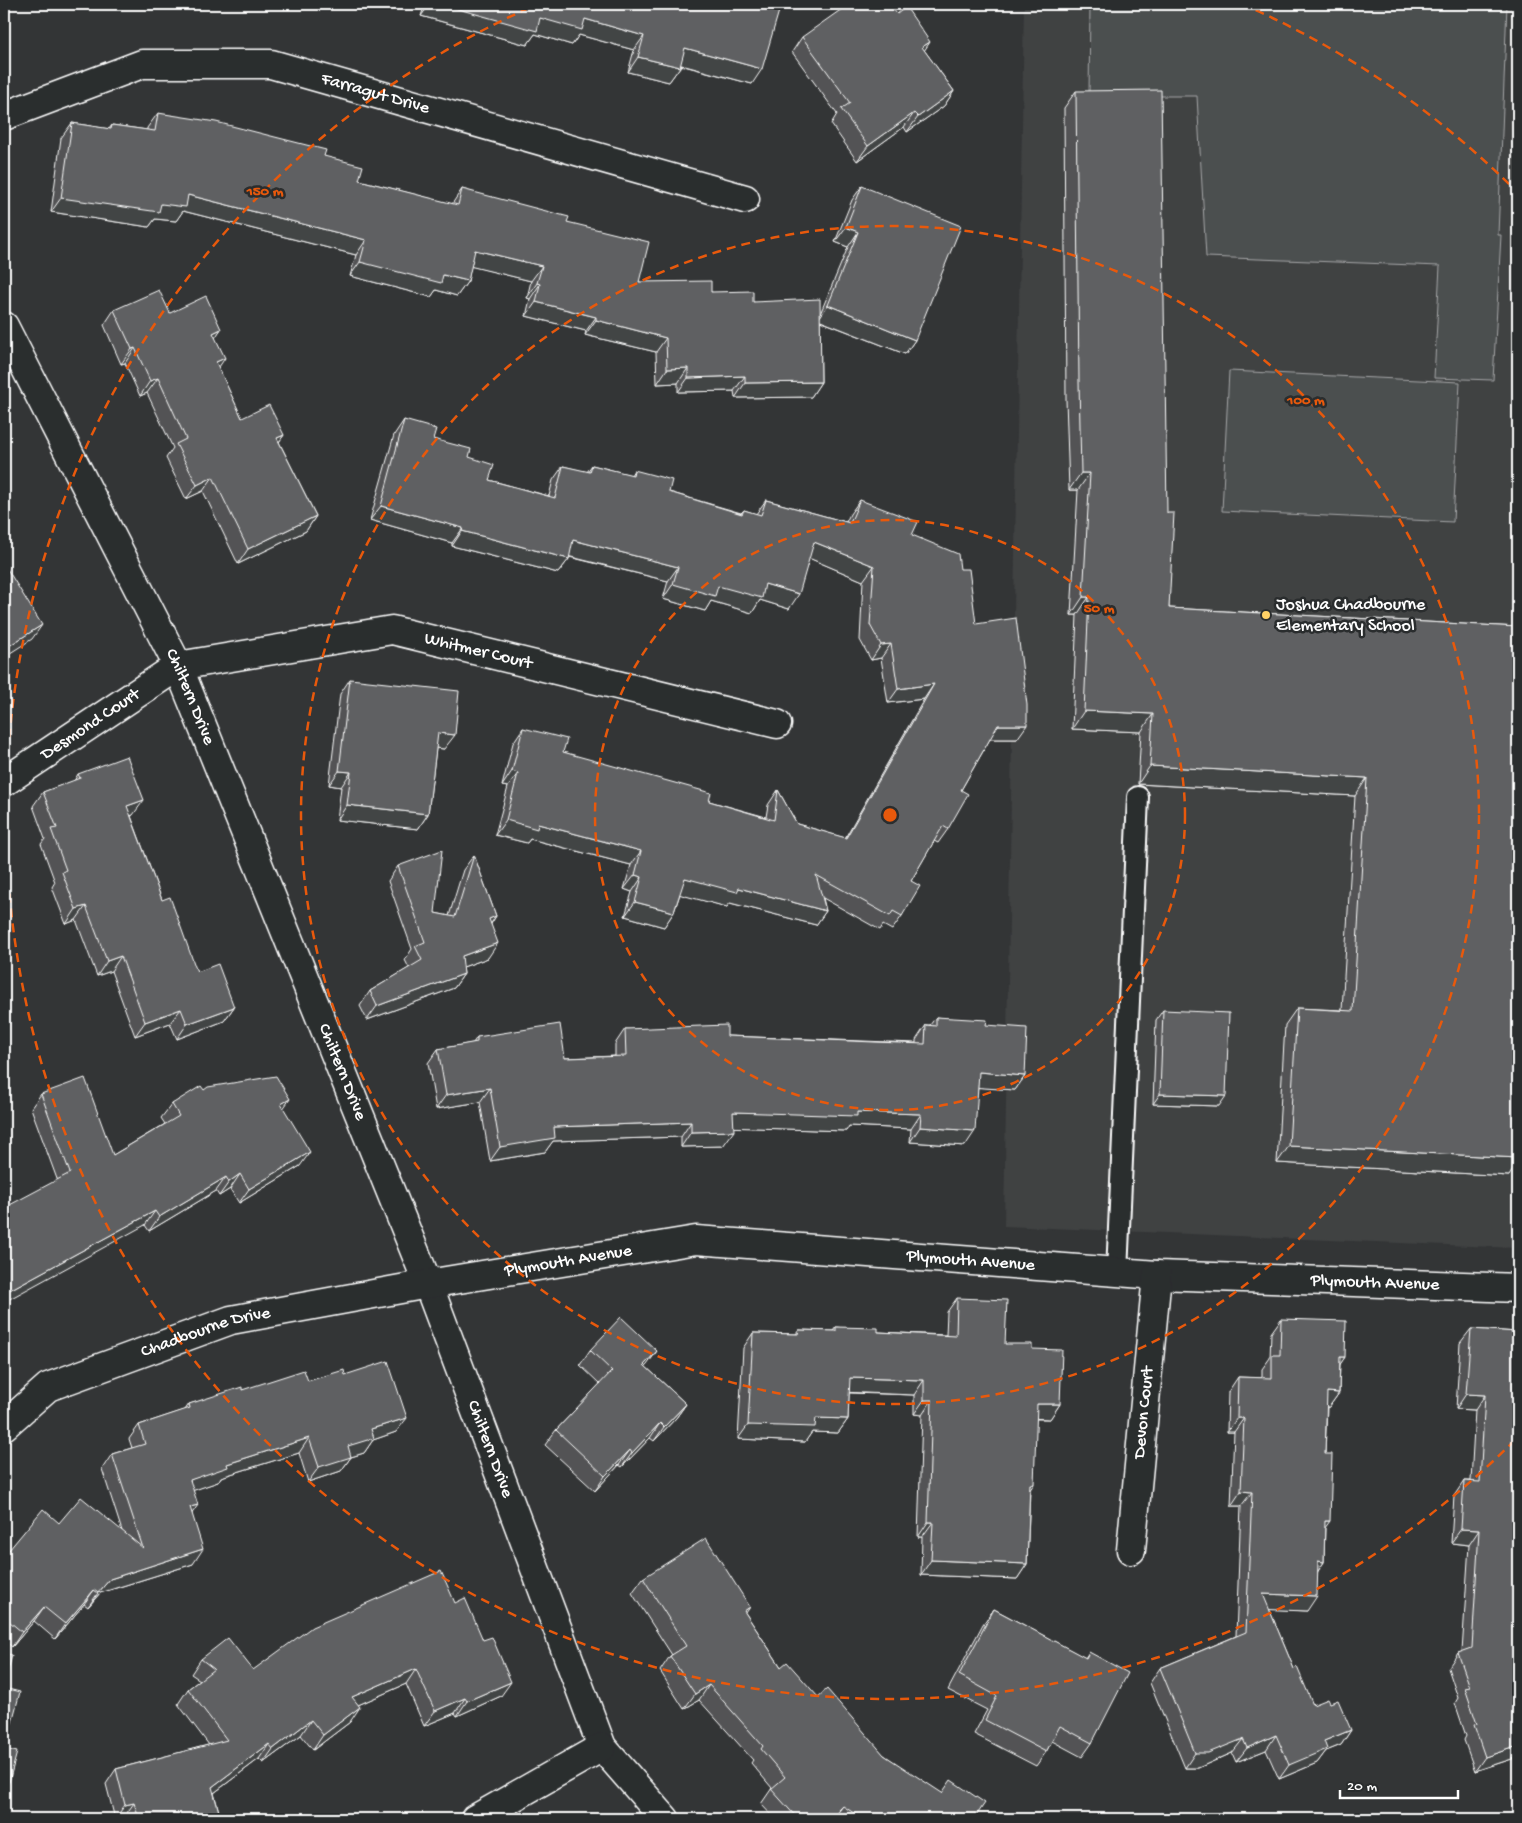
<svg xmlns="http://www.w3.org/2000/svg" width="1522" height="1823" font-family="'Gochi Hand',sans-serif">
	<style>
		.built { fill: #404243 }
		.green { fill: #4c4f50; stroke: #a6a7a8 }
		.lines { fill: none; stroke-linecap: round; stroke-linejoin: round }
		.service-casing { stroke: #fff; stroke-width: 24 }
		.minor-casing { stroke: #fff; stroke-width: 31 }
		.service { stroke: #2a2d2e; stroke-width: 20 }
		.minor { stroke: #2a2d2e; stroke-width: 28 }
		.wall { fill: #525354; stroke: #fff }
		.shaded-wall { fill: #424445; stroke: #fff }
		.building { fill: #5f6162; stroke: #fff }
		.ring { fill: none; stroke: #e8590c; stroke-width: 2.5; stroke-dasharray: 9 6 }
		.poi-dot { fill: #ffd166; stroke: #2a2d2e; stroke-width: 2 }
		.labels { text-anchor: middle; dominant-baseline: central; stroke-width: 5; stroke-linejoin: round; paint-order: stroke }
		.street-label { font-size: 18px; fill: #fff; stroke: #2a2d2e }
		.poi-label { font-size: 18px; fill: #fff; stroke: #2a2d2e; text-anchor: start }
		.centre { fill: #e8590c; stroke: #2a2d2e; stroke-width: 2.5 }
		.ring-label { font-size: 15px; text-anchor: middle; font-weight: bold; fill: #e8590c; stroke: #2a2d2e; stroke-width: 5; stroke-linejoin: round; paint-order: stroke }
	</style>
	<rect width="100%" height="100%" fill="#333536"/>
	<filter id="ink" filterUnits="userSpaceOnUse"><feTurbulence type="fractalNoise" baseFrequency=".02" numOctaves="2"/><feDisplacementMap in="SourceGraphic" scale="10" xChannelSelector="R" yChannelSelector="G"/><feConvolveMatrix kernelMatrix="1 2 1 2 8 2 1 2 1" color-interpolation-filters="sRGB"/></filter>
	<g filter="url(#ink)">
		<path class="built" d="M1024 4H1518V1248L1004 1226Z"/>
		<path class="green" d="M1090 4H1507L1498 235H1501L1493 380 1434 378 1440 266 1206 257 1197 96H1089Z
			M1229 371 1460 382 1453 522 1222 511Z"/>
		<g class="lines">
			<g class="service-casing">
				<path id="service" d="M1117 1273 1138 797"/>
			</g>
			<g class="minor-casing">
				<g id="minor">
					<path id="s1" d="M4 116 142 64H271L745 199"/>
					<path id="s2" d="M4 326 178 666 428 1284 602 1747 665 1819"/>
					<path id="s3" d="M4 782 178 666 392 630 777 724"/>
					<path id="s4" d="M4 1426 48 1387 231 1320 428 1284 696 1240 1157 1275 1518 1288"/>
					<path id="s5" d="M1131 1550 1157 1275"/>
					<path d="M475 1819 602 1747"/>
				</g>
			</g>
			<use href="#service" class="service"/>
			<use href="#minor" class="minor"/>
		</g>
		<path class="wall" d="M425 4H781L752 84 680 65V67L669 82 628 72 634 50 579 35 572 45 535 34 527 45 421 16Z
			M802 37 924 50 954 91 944 106 907 132 904 127 857 161 831 124 837 114 792 52Z
			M1076 91 1167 513 1169 608 1518 627 1509 1176 1277 1163 1285 1025 1297 1008 1342 1010 1355 796 1138 784 1141 732 1072 729 1077 615H1071L1078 490H1069L1066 399 1064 108Z
			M158 113 324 156 359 180 452 204 462 189 567 222 639 282 711 292 753 302 820 314 848 247 835 242 852 200 862 186 915 340 905 354 820 321 821 382 811 397 735 398 734 391 678 392V383L657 384 656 352 585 335 586 331 526 316 530 299 527 298 531 281 471 266 468 281 457 296 436 290 431 297 350 276 356 255 183 211 176 221 155 219 149 227 51 212 61 138 72 123 109 129 112 125 147 130V128Z
			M114 310 170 313 221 329 215 337 218 367 242 418 284 435 279 442 316 516 306 531 238 564 203 491 186 499 166 458 173 448 147 393 140 396 125 363 121 364 104 325Z
			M404 420 433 439 469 457 489 480 549 496 553 480 563 466 587 472 592 465 631 475 634 470 669 492 741 513 744 510 756 514 766 500 846 522 850 514 860 500 960 569 976 624 1017 739H990L961 790 948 829 938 843 934 841 911 881 902 916 892 930 883 925 880 930 823 898 826 911 816 925 730 903 727 907 680 894 674 912 664 927 625 916 632 892 624 889 631 865 530 839 527 843 495 835 508 787 502 786 513 743 523 728 563 752 709 801 766 817 768 805 778 790 797 824 845 838 924 699 888 703 881 658 871 660 860 640 863 581 809 558 789 609 760 600 752 613 711 601 705 611 663 599 668 581 569 557V559L558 573 452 546V543L370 520 394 435Z
			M350 679 444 749 436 748 428 814 418 829 337 820 341 787 329 785 340 694Z
			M78 774 133 815 131 816 162 900 197 972 234 1007 224 1021 177 1039 170 1023 135 1036 111 971 97 976 76 920 66 924 52 887 55 882 41 844 45 839 33 806 43 792 74 781Z
			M474 855 496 916 491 924 488 958 463 967 464 974 454 988 367 1020 360 1006 370 991 409 968 405 960 412 949 388 881 398 866 435 913 449 916 463 870Z
			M1163 1010 1219 1106 1153 1104 1156 1020Z
			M936 1017 986 1025 1025 1076 1015 1090 978 1087 965 1146 910 1142 911 1129 849 1126 846 1131 733 1127 723 1146 681 1147V1137L553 1141 545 1152 490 1161 480 1102 436 1109 428 1063 438 1049 473 1043 477 1037 565 1058 615 1056V1044L625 1029 727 1036 916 1043V1040L926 1025H930Z
			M204 1090 283 1108 300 1166 239 1203 230 1189 219 1196 216 1191 149 1231 145 1225 57 1179 31 1108 41 1094 113 1155 165 1124 161 1118 172 1104Z
			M957 1298 1005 1344 1032 1349 1060 1404 1050 1419H1036L1030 1490 1027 1564 1017 1579 921 1575 922 1537H918L922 1415 914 1414V1395L849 1393 848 1419 838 1433 812 1432 805 1442 738 1439 743 1348 753 1333 796 1334 799 1330 833 1331 836 1327 878 1332 946 1335 947 1312Z
			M1281 1319 1345 1357 1340 1364 1339 1393 1329 1407H1327L1325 1454V1527L1324 1562 1318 1571 1307 1611 1269 1609 1294 1669 1313 1705 1330 1703 1351 1730 1341 1745 1326 1751 1317 1763 1279 1779 1266 1750 1236 1762 1232 1753 1198 1768H1185L1150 1683 1160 1668 1236 1636 1241 1506H1231L1234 1432H1227L1228 1392 1238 1377 1262 1378V1369L1270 1358 1271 1333Z
			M1471 1329 1518 1332V1757L1475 1771 1464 1740 1466 1736 1455 1703 1458 1698 1448 1668 1458 1653 1462 1652 1469 1545 1451 1543 1454 1496 1464 1481H1471L1475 1410 1456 1409 1460 1343Z
			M590 1350 646 1367 686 1404 676 1418 654 1441 650 1438 622 1467 619 1465 595 1491 545 1445 556 1430 600 1384 580 1365Z
			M345 1375 396 1432 373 1440 364 1453 351 1457 341 1471 308 1482 299 1453 221 1477 218 1482 193 1490 192 1513 193 1564 100 1593 88 1607 84 1604 55 1639 34 1621 12 1647 4 1640V1549L9 1550 59 1523 122 1531 102 1469 112 1454 132 1448 129 1439 139 1425 185 1410 189 1404 242 1390Z
			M643 1578 746 1614 781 1667 818 1697 884 1755 974 1819H775L761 1804 772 1788 751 1763 753 1760 699 1700 684 1709 660 1671 670 1656 672 1655 632 1593Z
			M455 1603 501 1696 457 1716 455 1713 424 1726 406 1684 358 1705 350 1722 313 1750 301 1735 263 1763 259 1759 214 1793 221 1819H124V1817L115 1819 106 1784 116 1769 209 1745 178 1704 188 1689 200 1680 191 1674 201 1659 253 1670Z
			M994 1609 1085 1658 1089 1652 1092 1743 1082 1757 1052 1741 1046 1752 1036 1766 974 1734 987 1710 948 1690 983 1624Z"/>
		<path class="shaded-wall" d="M430 4H440L540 18 585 19 644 36 634 50 579 35 572 45 535 34 527 45 421 16Z
			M930 42 920 57 922 47Z
			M685 48 762 69 752 84 674 63Z
			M638 57 680 67 669 82 628 72Z
			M954 91 944 106 907 132 918 117Z
			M914 113 904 127 857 161 868 146Z
			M188 195 366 240 356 255 183 211 176 221 155 219 149 227 51 212 61 198 161 204Z
			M846 227 858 232 848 247 835 242Z
			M475 250 542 266 531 281 465 265Z
			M360 262 443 275 468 281 457 296 436 290 431 297 350 276Z
			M537 283 540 284 530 299 527 298Z
			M536 302 596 317 586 331 526 316Z
			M828 305 915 340 905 354 818 320Z
			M596 320 666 338 656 352 585 335Z
			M221 329 211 344 213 333Z
			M135 348 125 363 121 364 132 349Z
			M225 358 215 373 216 362Z
			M688 368 678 383 657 384 667 369Z
			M745 376 734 391 678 392 688 378Z
			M158 378 147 393 140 396 150 381Z
			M821 382 811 397 735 398 745 383Z
			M284 435 273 450 277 438Z
			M1081 473H1090L1078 490H1069Z
			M213 477 203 491 186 499 197 485Z
			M381 506 463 528 452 543 370 520Z
			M316 516 306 531 238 564 248 549Z
			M462 531 569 559 558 573 452 546Z
			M573 540 678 567 668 581 563 555Z
			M814 542 874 566 863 581 804 556Z
			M673 584 718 586 765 584 799 594 789 609 760 600 752 613 711 601 705 611 663 599Z
			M1083 597H1089L1077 615H1071Z
			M42 625 32 639 4 657V649Z
			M891 644 881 658 871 660 881 645Z
			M934 684 924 699 888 703 898 689Z
			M1084 711 1153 714 1141 732 1072 729Z
			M998 725H1027L1017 739H988Z
			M438 733 455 735 444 749 427 747Z
			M1150 766 1367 778 1355 796 1138 784Z
			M339 771 351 772 341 787 329 785Z
			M512 771 518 773 508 787 502 786Z
			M144 800 133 815 117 821 127 806Z
			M347 805 428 814 418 829 337 820Z
			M506 820 538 824 641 851 631 865 530 839 527 843 495 835Z
			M635 875 642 877 632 892 624 889Z
			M685 878 739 888 826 911 816 925 730 903 727 907 674 893Z
			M635 902 674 912 664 927 625 916Z
			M86 906 76 920 66 924 76 909Z
			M496 916 486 931 489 919Z
			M498 943 488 958 452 971 462 956Z
			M121 956 111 971 97 976 107 961Z
			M464 974 454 988 367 1020 377 1006Z
			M234 1007 224 1021 177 1039 187 1024Z
			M181 1009 170 1023 135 1036 145 1022Z
			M979 1072 1025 1076 1015 1090 969 1087Z
			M490 1088 480 1102 436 1109 446 1095Z
			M1160 1094 1226 1096 1219 1106 1153 1104Z
			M290 1099 280 1113 281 1104Z
			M733 1112H857L921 1114 911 1129 849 1126 846 1131 723 1127Z
			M691 1122 681 1137 553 1141 545 1152 490 1161 500 1147 554 1127Z
			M920 1127 975 1131 965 1146 910 1142Z
			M734 1131 723 1146 681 1147 691 1132Z
			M1289 1146 1518 1158V1162L1509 1176 1277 1163Z
			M310 1152 300 1166 239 1203 249 1189Z
			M240 1174 230 1189 219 1196 229 1182Z
			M226 1177 216 1191 149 1231 159 1217Z
			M155 1211 145 1225 4 1302V1293Z
			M657 1351 647 1365 634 1380 644 1365Z
			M1340 1357H1345L1335 1372Z
			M850 1378 924 1380 914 1395 840 1392Z
			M1327 1392 1339 1393 1329 1407H1317Z
			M1466 1394 1485 1395 1475 1410 1456 1409Z
			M924 1400H932L922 1415 914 1414Z
			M686 1404 676 1418 654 1441 664 1427Z
			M1037 1404H1060L1050 1419 1027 1418Z
			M407 1418 396 1432 373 1440 364 1453 351 1457 341 1471 308 1482 319 1467 371 1429Z
			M816 1418 848 1419 838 1433 812 1432 805 1442 738 1439 748 1425Z
			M1237 1418H1244L1234 1432H1227Z
			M660 1423 650 1438 622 1467 632 1453Z
			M309 1438 299 1453 221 1477 218 1482 180 1495 190 1480 227 1464Z
			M630 1450 619 1465 595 1491 605 1476Z
			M1030 1484H1034L1024 1498Z
			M1241 1491 1252 1492 1241 1506H1231Z
			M198 1505 188 1519 190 1507Z
			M1325 1521H1330L1319 1536Z
			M928 1522H933L922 1537H918Z
			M1461 1529 1479 1530 1469 1545 1451 1543Z
			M203 1549 193 1564 100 1593 88 1607 98 1593 110 1579Z
			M931 1560 1027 1564 1017 1579 921 1575Z
			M1318 1561 1324 1562 1314 1577Z
			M94 1590 84 1604 55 1639 65 1624Z
			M1263 1594 1317 1596 1307 1611 1253 1609Z
			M44 1607 34 1621 12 1647 22 1632Z
			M750 1607 740 1622 744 1611Z
			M416 1669 406 1684 342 1712 352 1697Z
			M511 1682 501 1696 457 1716 467 1701Z
			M709 1685 699 1700 684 1709 695 1694Z
			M465 1698 455 1713 424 1726 435 1711Z
			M360 1707 350 1722 313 1750 323 1735Z
			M311 1720 301 1735 263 1763 273 1749Z
			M1351 1730 1341 1745 1326 1751 1317 1763 1279 1779 1289 1765 1324 1741Z
			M1276 1735 1266 1750 1236 1762 1247 1748Z
			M1243 1739 1232 1753 1198 1768H1185L1195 1753Z
			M269 1744 259 1759 202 1802 212 1787Z
			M1518 1746V1757L1475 1771 1485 1757Z
			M4 1780 9 1782 4 1789Z
			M134 1803 124 1817 115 1819 125 1805Z
			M843 1806 833 1819H830Z"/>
		<path class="building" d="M440 4H781L762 69 685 48 680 67 638 57 644 36 585 19 582 30 540 18 537 31Z
			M849 4H889L897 14 906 7 930 42 922 47 954 91 918 117 914 113 868 146 841 109 850 103 802 37Z
			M1161 90 1167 513H1174L1169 608 1518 627V1158L1289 1146 1297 1008 1353 1011 1367 778 1150 766 1153 714 1084 711 1089 597H1083L1090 473H1081L1079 382 1076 91Z
			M158 113 216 122 326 150 324 156 363 166 359 180 458 205 462 189 569 217 567 222 649 242 639 282 711 281V292L753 291V302L820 299 821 382 745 383V376L688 378V368L667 369 666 338 596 320V317L536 302 540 284 537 283 542 266 475 250 468 281 443 275 441 283 360 262 366 240 188 195 186 207 161 204 159 212 61 198 72 123 111 129 112 125 155 131Z
			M862 186 961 226 915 340 828 305 858 232 846 227Z
			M159 290 170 313 206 296 221 329 213 333 225 358 216 362 242 418 269 405 284 435 277 438 316 516 248 549 213 477 197 485 176 444 186 439 158 378 150 381 135 348 132 349 114 310Z
			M404 420 436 429 433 439 471 449 469 457 494 465 489 480 555 498 563 466 590 472 592 465 633 475 634 470 672 480 669 492 742 514 744 510 761 515 766 500 850 523 860 500 918 522 912 535 958 554 960 569H969L976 624 1016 618 1027 705V725H998L961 790 968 794 948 829 943 826 911 881 920 886 902 916 893 911 890 916 816 875 826 911 739 888 737 892 685 878 674 912 635 902 642 877 635 875 641 851 538 824 537 829 506 820 518 773 512 771 523 728 567 739 563 752 711 793 709 801 774 820 778 790 797 824 846 838 934 684 898 689 891 644 881 645 870 625 874 566 814 542 799 594 765 584 762 598 718 586 715 596 673 584 678 567 573 540 569 559 462 531 463 528 381 506Z
			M4 564 42 625 4 649Z
			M350 679 459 691 455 735 438 733 428 814 347 805 351 772 339 771Z
			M127 756 144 800 127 806 162 900 170 897 197 972 218 964 234 1007 187 1024 181 1009 145 1022 121 956 107 961 86 906 76 909 62 872 66 870 51 829 57 828 43 792 80 778 78 774Z
			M442 850 435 913 455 917 474 855 496 916 489 919 498 943 462 956 464 974 377 1006 370 991 422 960 415 946 425 942 398 866Z
			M1163 1010 1229 1013 1226 1096 1160 1094Z
			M936 1017 987 1020 986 1025 1027 1028 1025 1076 979 1072 975 1131 920 1127 921 1114 857 1112V1116L733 1112 734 1131 691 1132V1122L554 1127 555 1138 500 1147 490 1088 446 1095 438 1049 477 1042V1037L560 1024 565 1058 626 1056 625 1029 727 1025V1036L925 1044 926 1025 936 1026Z
			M276 1076 290 1099 281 1104 310 1152 249 1189 240 1174 229 1182 226 1177 159 1217 155 1211 4 1293V1208L70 1173 41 1094 85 1078 113 1155 179 1116 172 1104 201 1086 204 1090 208 1087Z
			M957 1298 1007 1300 1005 1344H1032V1349L1062 1350 1060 1404H1037L1034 1484H1030L1027 1564 931 1560 933 1522H928L932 1400H924V1380L850 1378 848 1419 816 1418 815 1427 748 1425 753 1333 798 1334 799 1330 836 1331V1327L878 1328V1332L956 1336Z
			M621 1317 657 1351 644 1365 686 1404 664 1427 660 1423 632 1453 630 1450 605 1476 556 1430 612 1371 590 1350Z
			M1281 1319 1346 1321 1345 1357H1340L1339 1393 1327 1392 1325 1454H1332L1330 1521H1325L1324 1562 1318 1561 1317 1596 1263 1594 1294 1669 1297 1667 1313 1705 1328 1699 1330 1703 1338 1700 1351 1730 1324 1741 1327 1749 1289 1765 1276 1735 1247 1748 1243 1739 1208 1753H1195L1160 1668 1246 1632 1252 1492 1241 1491 1244 1418H1237L1238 1377 1272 1378V1355H1280Z
			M1471 1329 1518 1332V1608H1515L1518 1616V1746L1485 1757 1474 1725 1477 1724 1465 1688 1470 1687 1458 1653 1472 1648 1479 1530 1461 1529 1464 1481 1480 1482 1485 1395 1466 1394Z
			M388 1361 407 1418 371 1429 374 1438 348 1446 351 1457 319 1467 309 1438 227 1464 228 1467 190 1480 198 1505 190 1507 203 1549 110 1579 98 1593 94 1590 65 1624 44 1607 22 1632 4 1617V1549L6 1546 9 1550 43 1509 59 1523 81 1497 143 1548 112 1454 145 1444 139 1425 190 1408 189 1404 242 1387V1390L304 1370 308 1381 344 1370 345 1375Z
			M706 1538 750 1607 744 1611 781 1667 787 1662 818 1697 827 1689 884 1755 942 1793 951 1780 985 1803 974 1819H863L843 1806 830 1819H814L810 1815 805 1819H798L771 1789 785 1777 761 1749 763 1746 709 1685 695 1694 670 1656 686 1646 643 1578Z
			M441 1571 455 1603 465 1598 483 1640 492 1637 511 1682 467 1701 465 1698 435 1711 416 1669 352 1697 360 1707 323 1735 311 1720 273 1749 269 1744 212 1787 221 1819H139L134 1803 125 1805 116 1769 227 1740 188 1689 214 1669 201 1659 228 1638 253 1670 312 1627Z
			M994 1609 1086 1658 1089 1652 1128 1673 1092 1743 1060 1726 1046 1752 985 1720 997 1696 959 1675Z
			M4 1653 12 1655 4 1687Z
			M4 1688 20 1692 5 1749 17 1752 9 1782 4 1780Z"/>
	</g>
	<g class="ring">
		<circle cx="890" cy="815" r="295"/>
		<circle cx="890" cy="815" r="589"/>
		<path d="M1515 1440A884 884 0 1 1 538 4M1242 4A884 884 0 0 1 1515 190"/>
	</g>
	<circle class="poi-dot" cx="1266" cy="615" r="5"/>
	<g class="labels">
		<g class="street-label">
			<text stroke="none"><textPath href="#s1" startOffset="385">Farragut Drive</textPath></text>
			<text stroke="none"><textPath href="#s3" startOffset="515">Whitmer Court</textPath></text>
			<text stroke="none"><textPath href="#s2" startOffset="415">Chiltern Drive</textPath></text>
			<text stroke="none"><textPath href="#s3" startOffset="104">Desmond Court</textPath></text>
			<text stroke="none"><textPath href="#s2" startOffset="820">Chiltern Drive</textPath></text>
			<text stroke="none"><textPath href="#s4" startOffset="596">Plymouth Avenue</textPath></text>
			<text stroke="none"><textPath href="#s4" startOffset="1001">Plymouth Avenue</textPath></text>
			<text stroke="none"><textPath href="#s4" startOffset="1406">Plymouth Avenue</textPath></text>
			<text stroke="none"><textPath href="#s4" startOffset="226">Chadbourne Drive</textPath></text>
			<text stroke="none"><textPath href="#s5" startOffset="138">Devon Court</textPath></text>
			<text stroke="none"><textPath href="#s2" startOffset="1225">Chiltern Drive</textPath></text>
		</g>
		<g class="poi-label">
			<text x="1276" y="605">Joshua Chadbourne<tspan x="1276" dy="21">Elementary School</tspan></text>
		</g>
	</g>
	<circle cx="890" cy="815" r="8" class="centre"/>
	<g class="ring-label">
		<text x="265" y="195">150 m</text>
		<text x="1306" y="404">100 m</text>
		<text x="1099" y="612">50 m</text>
	</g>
	<rect width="1522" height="1823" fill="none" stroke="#2a2d2e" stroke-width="20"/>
	<rect x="10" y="10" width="1502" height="1803" fill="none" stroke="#fff" stroke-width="2" filter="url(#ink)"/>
	<path d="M1340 1790v8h118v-8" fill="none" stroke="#ffffff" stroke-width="2.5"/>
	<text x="1347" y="1790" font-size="15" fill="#ffffff" stroke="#2a2d2e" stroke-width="4" paint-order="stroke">20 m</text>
</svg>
